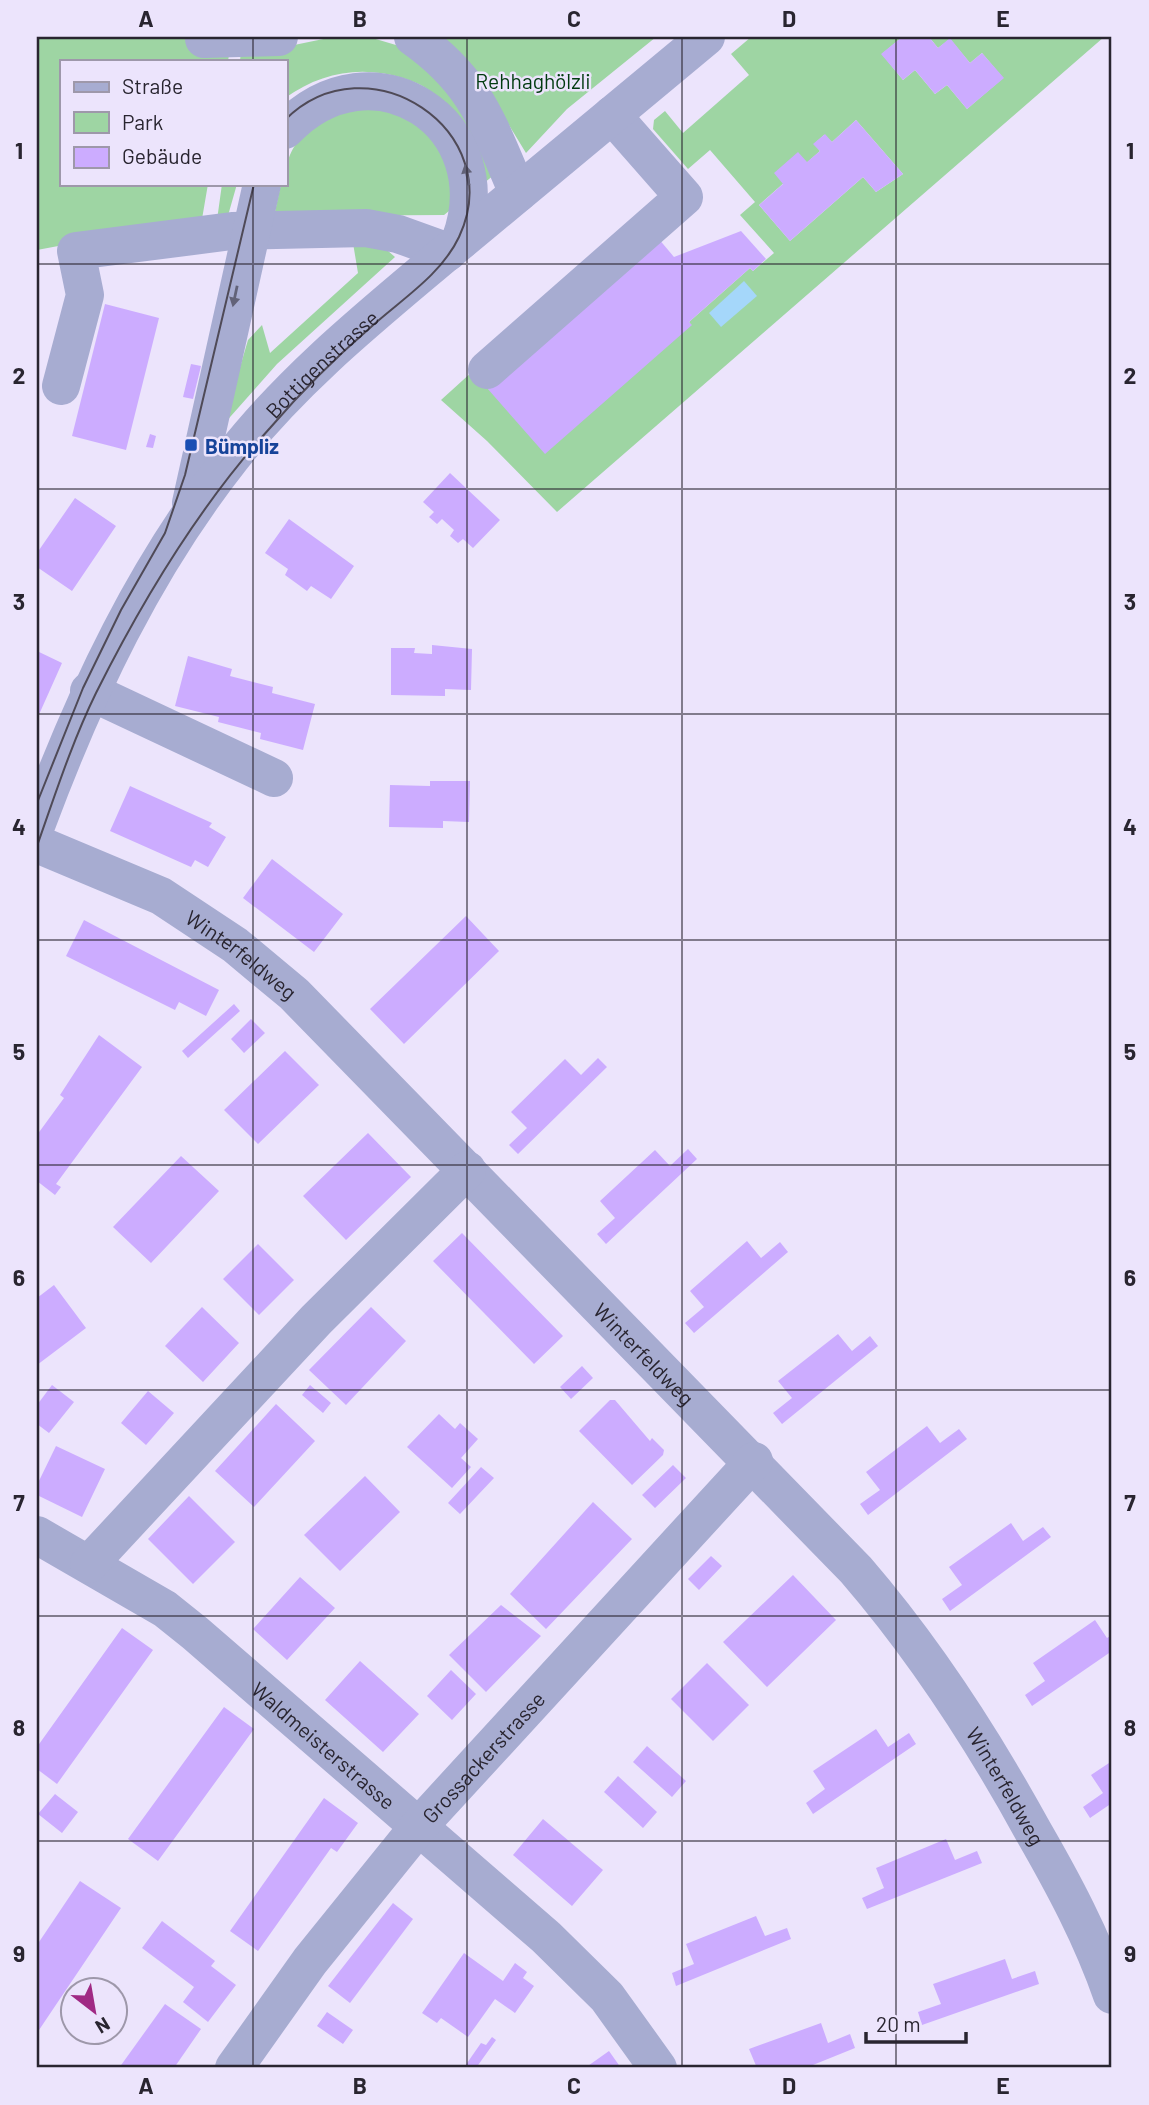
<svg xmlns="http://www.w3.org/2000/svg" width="1149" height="2105" font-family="Barlow,sans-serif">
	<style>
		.green { fill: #9ed5a3; fill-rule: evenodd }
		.water { fill: #a5d7fa }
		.building { fill: #ccacff }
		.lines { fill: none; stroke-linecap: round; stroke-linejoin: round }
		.minor { stroke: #a7acd1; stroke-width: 38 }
		.tram { stroke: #4f4a57; stroke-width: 2 }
		.oneway { fill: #626278 }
		.grid { fill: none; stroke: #292530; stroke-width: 2; stroke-opacity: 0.55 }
		.transit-dot { fill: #1a4fb4; stroke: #ece4fc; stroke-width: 2.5 }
		.labels { text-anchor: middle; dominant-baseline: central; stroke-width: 5; stroke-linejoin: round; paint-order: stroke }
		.park-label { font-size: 21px; fill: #003a0f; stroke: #ece4fc }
		.street-label { font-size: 21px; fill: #292530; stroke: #ece4fc }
		.transit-label { font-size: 21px; font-weight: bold; fill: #164399; stroke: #ece4fc; text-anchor: start }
		.neatline { fill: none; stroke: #292530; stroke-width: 2.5 }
		.grid-label { font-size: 23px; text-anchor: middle; font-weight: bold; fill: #292530 }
	</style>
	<rect width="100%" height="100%" fill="#ece4fc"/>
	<path class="green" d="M37 37H232L228 61H61V184H208L202 219 37 250Z
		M333 37H369L406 48 452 85 494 175 484 183C472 161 448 109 432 93 426 86 412 81 403 78 361 65 321 72 285 98V61H240L241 50H270Z
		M432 37H656L567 109 526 153 493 99Z
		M751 37H902L882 54 903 80 915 70 935 94 947 85 967 109 1003 78 982 53 970 63 950 39 938 48 929 37H1104L557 512 487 441 441 400 473 371 691 325 689 322 750 268 753 271 774 253 740 215 755 202 710 150 688 169 653 129 654 120 665 111 683 133 749 75 731 54ZM856 120 903 174 876 192 863 177 790 241 759 205 820 151 814 144 824 135 832 142Z
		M364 102 431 125 459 203 444 215 274 216 281 184H285C285 131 323 122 364 102Z
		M222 184H237L227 219 217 220Z
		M353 243 387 250 395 257 277 364 223 425 248 340 262 325 270 353 358 273Z"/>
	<path class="water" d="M744 281 757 296 721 327 709 313Z"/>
	<path class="building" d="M902 37H929L938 48 950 38 970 63 982 53 1004 78 967 109 947 85 935 94 915 70 903 80 881 54Z
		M856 120 903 174 876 192 863 177 790 241 759 205 783 184 774 173 798 152 807 162 820 151 813 144 825 134 832 142Z
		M741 231 766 259 753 271 750 268 689 322 692 325 545 454 487 388 658 238 674 257Z
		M105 304 159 318 126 450 72 436Z
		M191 364 201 366 193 399 183 397Z
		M150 434 156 436 153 448 146 447Z
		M450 473 500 520 473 548 463 539 458 543 450 536 454 530 442 519 437 524 429 517 434 512 423 502Z
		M75 498 116 526 72 591 37 567V553Z
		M289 519 354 566 331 599 311 586 307 591 285 575 288 569 265 553Z
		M432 645 472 649 471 690 445 689V696L391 695V648H415L414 653 432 654Z
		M37 651 62 663 37 719Z
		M188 656 232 669 230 676 273 687 272 693 315 704 303 750 260 739 261 733 218 722 219 717 175 706Z
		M430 781H470L469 822 443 821V828L389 827 390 785 430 786Z
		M130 786 212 823 209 827 226 837 208 867 195 860 191 867 110 831Z
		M272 859 343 914 314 952 243 898Z
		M466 916 499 951 404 1044 370 1009Z
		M84 920 219 990 206 1016 179 1002 175 1010 66 956Z
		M234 1004 240 1011 188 1058 182 1051Z
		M251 1019 265 1033 244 1053 231 1039Z
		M99 1035 142 1067 56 1184 61 1187 55 1195 37 1181V1135L64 1098 60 1095Z
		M285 1051 319 1085 258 1144 224 1110Z
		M598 1058 607 1067 518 1154 509 1145 527 1128 511 1112 565 1059 581 1075Z
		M368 1133 411 1177 346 1240 303 1196Z
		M688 1149 697 1159 606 1244 597 1234 615 1218 600 1201 655 1150 670 1166Z
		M181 1156 219 1191 151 1263 113 1227Z
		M462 1233 563 1336 534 1364 433 1261Z
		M747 1241 761 1258 780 1242 788 1252 694 1333 685 1323 704 1307 690 1291Z
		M258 1244 294 1280 259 1315 223 1279Z
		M54 1285 86 1328 37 1365V1298Z
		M202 1307 239 1343 203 1382 165 1346Z
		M371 1307 406 1341 346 1405 309 1370Z
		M838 1334 852 1351 870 1336 878 1346 782 1424 773 1413 792 1398 778 1381Z
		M582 1366 593 1378 571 1399 560 1387Z
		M52 1385 74 1402 49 1433 37 1424V1405Z
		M310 1385 331 1403 323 1413 302 1395Z
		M148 1391 174 1413 146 1445 121 1423Z
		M610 1400H615L650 1441 652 1438 664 1450 663 1455 632 1485 579 1431Z
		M276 1404 315 1441 254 1507 215 1471Z
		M439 1414 455 1429 460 1423 478 1439 461 1458 471 1467 452 1488 407 1447Z
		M927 1426 940 1443 959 1429 967 1439 868 1515 860 1504 880 1490 866 1472Z
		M56 1446 105 1469 82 1517 37 1495V1485Z
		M673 1465 686 1478 655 1508 642 1495Z
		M481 1467 494 1478 460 1514 448 1503Z
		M365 1476 400 1512 340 1571 304 1535Z
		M189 1496 235 1542 193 1584 148 1539Z
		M593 1502 632 1539 546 1629 510 1594Z
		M1011 1523 1023 1541 1043 1527 1051 1537 950 1611 942 1599 962 1585 949 1567Z
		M711 1556 722 1566 699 1590 688 1579Z
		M793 1575 836 1620 767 1687 723 1642Z
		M300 1577 335 1608 287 1660 253 1629Z
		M501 1605 541 1636 486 1692 449 1655Z
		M1095 1620 1107 1638 1112 1635V1651L1032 1706 1025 1695 1045 1681 1033 1663Z
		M122 1628 153 1650 57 1784 37 1769V1747Z
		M360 1661 419 1714 383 1752 325 1700Z
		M707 1663 749 1705 713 1741 671 1699Z
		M451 1670 476 1694 452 1720 427 1696Z
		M224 1707 254 1729 158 1861 128 1839Z
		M876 1729 888 1747 909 1733 916 1744 813 1814 806 1803 825 1789 813 1771Z
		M647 1746 686 1781 672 1797 633 1762Z
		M1112 1761V1803L1090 1818 1083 1807 1103 1793 1091 1775Z
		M618 1776 657 1812 643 1828 604 1792Z
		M55 1794 78 1812 62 1833 38 1814Z
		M324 1798 358 1823 337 1852 331 1848 258 1951 230 1931Z
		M543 1819 603 1870 572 1906 513 1855Z
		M946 1839 955 1860 977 1851 982 1863 867 1909 862 1898 884 1888 876 1868Z
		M80 1881 121 1908 37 2033V1945Z
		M393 1903 413 1919 350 2003 328 1986Z
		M756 1916 765 1936 787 1928 791 1939 676 1986 672 1973 694 1964 686 1944Z
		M162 1921 215 1961 211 1966 236 1985 208 2022 183 2002 194 1987 142 1948Z
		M464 1953 503 1981 515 1963 527 1972 523 1978 534 1986 515 2013 495 1999 468 2037 441 2018 437 2023 422 2013Z
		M1005 1959 1012 1979 1035 1971 1039 1984 922 2025 918 2012 941 2004 933 1984Z
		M165 2004 201 2029 174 2068H119Z
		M327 2012 353 2030 343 2044 317 2026Z
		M821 2023 828 2043 850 2034 855 2048 808 2067 757 2068 749 2049Z
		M492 2037 496 2040 476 2068 465 2066 481 2043 486 2045Z
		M609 2051 621 2068H585Z"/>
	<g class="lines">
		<g class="minor">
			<path d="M413 37C477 82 488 124 518 193"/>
			<path d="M204 39 279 37"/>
			<path d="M285 130C372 38 504 124 460 241"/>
			<path d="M487 370 684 197 612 115"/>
			<path d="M61 386 85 295 76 251 232 231 366 228 398 234 448 252"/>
			<path d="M191 503 262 184"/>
			<path d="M89 691 274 778"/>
			<path id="s1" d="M37 823C86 692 145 567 232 457 294 378 370 317 446 253 532 181 619 109 706 37"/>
			<path id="s2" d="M37 844 161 896 235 945 294 994 856 1570C925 1650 982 1738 1033 1831 1063 1883 1092 1937 1112 1995"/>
			<path id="s3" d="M37 1535 165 1609 195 1633 546 1937 607 1997 658 2068"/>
			<path d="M89 1564 316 1320 467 1170"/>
			<path id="s4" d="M234 2068 310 1961 419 1826 754 1461"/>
		</g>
		<path class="tram" d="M37 803 83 688 121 610 165 533 185 475 254 184
			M37 846C55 795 72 742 96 693 143 599 199 506 270 428 301 392 335 358 371 327 402 299 441 275 459 237 509 131 368 37 285 120"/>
	</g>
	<defs><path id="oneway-solid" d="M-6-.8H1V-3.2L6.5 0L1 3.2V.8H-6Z" transform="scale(1.75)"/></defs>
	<g class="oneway">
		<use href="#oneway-solid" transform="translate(467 175) rotate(-101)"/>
		<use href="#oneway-solid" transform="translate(235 296) rotate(102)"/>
	</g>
	<path class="grid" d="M253 37V61M467 37V2068M682 37V2068M896 37V2068M253 184V2068M37 264H1112M37 489H1112M37 714H1112M37 940H1112M37 1165H1112M37 1390H1112M37 1616H1112M37 1841H1112"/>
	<rect class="transit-dot" x="184" y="438" width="14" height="14" rx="3.5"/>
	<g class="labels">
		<g class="park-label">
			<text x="533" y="80">Rehhaghölzli</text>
		</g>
		<g class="street-label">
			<text stroke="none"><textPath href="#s1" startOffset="546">Bottigenstrasse</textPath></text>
			<text stroke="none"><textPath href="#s2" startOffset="234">Winterfeldweg</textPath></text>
			<text stroke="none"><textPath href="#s2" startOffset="802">Winterfeldweg</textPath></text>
			<text stroke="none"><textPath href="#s3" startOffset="357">Waldmeisterstrasse</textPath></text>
			<text stroke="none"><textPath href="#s4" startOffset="399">Grossackerstrasse</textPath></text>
			<text stroke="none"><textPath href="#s2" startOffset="1368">Winterfeldweg</textPath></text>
		</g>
		<g class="transit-label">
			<text x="205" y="445">Bümpliz</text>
		</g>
	</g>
	<rect width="1149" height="2105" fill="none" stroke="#ece4fc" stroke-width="77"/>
	<rect x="60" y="60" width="228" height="126" fill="#ece4fc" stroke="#9e98aa" stroke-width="2"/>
	<rect x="74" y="82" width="35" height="10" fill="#a7acd1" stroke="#9e98aa" stroke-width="2"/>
	<text x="122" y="94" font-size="21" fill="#292530">Straße</text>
	<rect x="74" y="112" width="35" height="21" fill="#9ed5a3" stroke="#9e98aa" stroke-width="2"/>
	<text x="122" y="130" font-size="21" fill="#292530">Park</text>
	<rect x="74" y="147" width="35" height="21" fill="#ccacff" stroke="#9e98aa" stroke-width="2"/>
	<text x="122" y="164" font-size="21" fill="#292530">Gebäude</text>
	<g transform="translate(94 2011) rotate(149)"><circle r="33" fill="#ece4fc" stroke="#9e98aa" stroke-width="2"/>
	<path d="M0-5L12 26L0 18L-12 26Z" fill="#a02a84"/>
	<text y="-10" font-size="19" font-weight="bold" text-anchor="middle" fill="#292530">N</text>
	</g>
	<path d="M866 2032v10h100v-10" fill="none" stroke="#292530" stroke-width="3.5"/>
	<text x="876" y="2032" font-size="21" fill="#292530" stroke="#ece4fc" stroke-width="5" paint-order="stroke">20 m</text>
	<rect x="38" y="38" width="1072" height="2028" class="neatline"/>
	<g class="grid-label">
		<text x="146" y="27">A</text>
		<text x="360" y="27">B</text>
		<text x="574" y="27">C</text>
		<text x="789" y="27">D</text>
		<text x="1003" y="27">E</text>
		<text x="19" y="159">1</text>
		<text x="1130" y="159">1</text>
		<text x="19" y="384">2</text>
		<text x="1130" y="384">2</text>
		<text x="19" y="610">3</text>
		<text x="1130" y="610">3</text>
		<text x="19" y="835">4</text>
		<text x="1130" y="835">4</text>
		<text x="19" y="1060">5</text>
		<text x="1130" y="1060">5</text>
		<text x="19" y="1286">6</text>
		<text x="1130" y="1286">6</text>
		<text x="19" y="1511">7</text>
		<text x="1130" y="1511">7</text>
		<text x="19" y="1736">8</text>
		<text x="1130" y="1736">8</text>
		<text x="19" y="1962">9</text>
		<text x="1130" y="1962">9</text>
		<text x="146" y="2094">A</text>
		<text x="360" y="2094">B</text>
		<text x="574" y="2094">C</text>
		<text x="789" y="2094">D</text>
		<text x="1003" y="2094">E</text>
	</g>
</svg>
